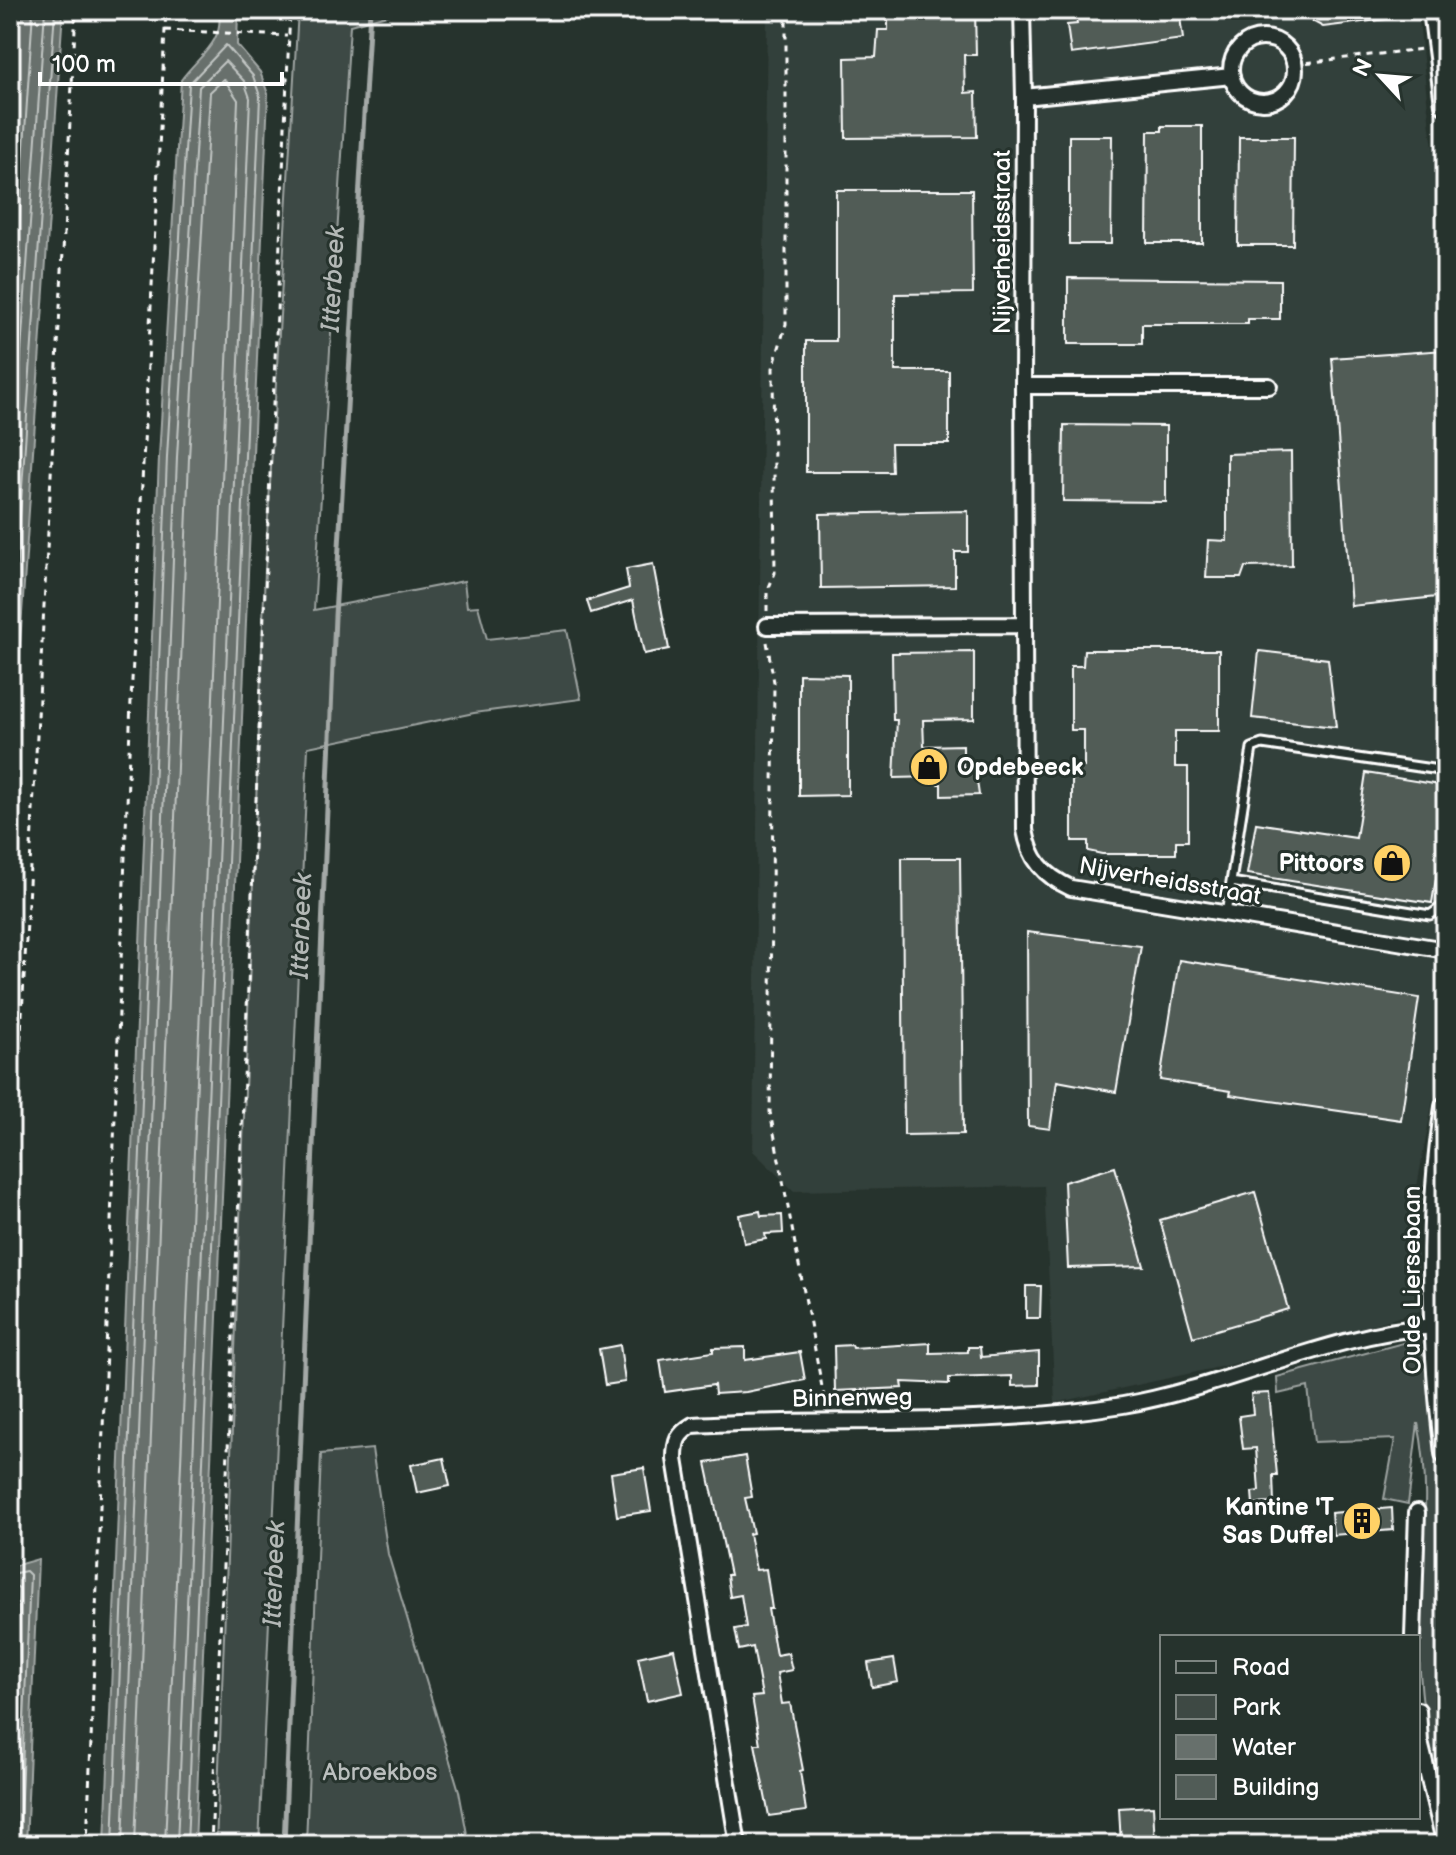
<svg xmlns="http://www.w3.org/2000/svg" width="1456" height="1855" font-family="'Balsamiq Sans',sans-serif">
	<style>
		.built { fill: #333f3a }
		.green { fill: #3e4944; stroke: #9ea4a2; stroke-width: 2 }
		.water { fill: #67706c; stroke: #a4a9a7; stroke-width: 2 }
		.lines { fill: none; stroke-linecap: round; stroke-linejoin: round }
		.shore { stroke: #c2c6c4; stroke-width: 2 }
		.stream { stroke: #a4a9a7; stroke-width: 5 }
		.building { fill: #515c57; stroke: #fff; stroke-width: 2 }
		.lane-casing { stroke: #fff; stroke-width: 13 }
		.street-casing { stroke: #fff; stroke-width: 20 }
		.secondary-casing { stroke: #fff; stroke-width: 26 }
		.path { stroke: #fff; stroke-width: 3; stroke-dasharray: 6 6; stroke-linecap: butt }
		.lane { stroke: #26332d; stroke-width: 7 }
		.street { stroke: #26332d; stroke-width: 14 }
		.secondary { stroke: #26332d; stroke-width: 20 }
		.labels { text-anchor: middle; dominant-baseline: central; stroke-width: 6; stroke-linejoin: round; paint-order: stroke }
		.street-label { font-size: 24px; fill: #fff; stroke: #26332d }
		.poi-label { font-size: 24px; font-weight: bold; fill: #fff; stroke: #26332d; text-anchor: end }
		.park-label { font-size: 24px; fill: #bbbfbe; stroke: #26332d }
		.water-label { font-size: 26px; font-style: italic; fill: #b3b8b6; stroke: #26332d }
	</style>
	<rect width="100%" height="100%" fill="#26332d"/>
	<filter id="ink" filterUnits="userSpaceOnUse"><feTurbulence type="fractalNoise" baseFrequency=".0125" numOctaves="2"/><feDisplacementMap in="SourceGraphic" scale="16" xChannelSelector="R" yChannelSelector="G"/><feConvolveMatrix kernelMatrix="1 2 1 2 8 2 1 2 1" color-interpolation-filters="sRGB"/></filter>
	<g filter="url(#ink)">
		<path class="built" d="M767 10H1418L1430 128 1446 225V1029L1416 1192 1420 1311 1233 1364 1055 1403 1044 1186 794 1191 753 1151Z"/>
		<path class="green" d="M298 10H405L350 25 314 610 464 581 467 607 478 606 487 639 567 630 581 699 474 713 308 747 259 1845H216L265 570Z
			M1410 1341 1426 1357 1446 1526V1825C1430 1763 1418 1695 1419 1631 1420 1561 1433 1492 1418 1423L1408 1504 1384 1499 1395 1439 1314 1442 1308 1387 1278 1394 1277 1377Z
			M372 1449 388 1554 459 1791 469 1845H306L321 1454Z"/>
		<path class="water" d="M10 10H63L10 790Z
			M219 10H238L237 45 260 72 268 94 195 1845H105L159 457 181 80C199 55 224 44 219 10Z
			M38 1559 26 1845H10V1567Z"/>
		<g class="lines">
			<path class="shore" d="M10 360 33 10
				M10 508 45 10
				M10 662 55 10
				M10 1574 26 1571 30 1575 19 1845
				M10 1584 19 1588 10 1805
				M113 1845 167 457 189 84 226 45 253 76 260 96 187 1845
				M123 1845 177 457 199 87 225 61 244 81 250 98 177 1845
				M135 1845 189 458 210 92 224 79 238 100 165 1845"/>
			<path class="stream" d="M284 1845 335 616 370 10"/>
		</g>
		<path class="building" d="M888 10H975L976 55H964L965 93 976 92 977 137 846 138 845 58 876 57 878 30H888Z
			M1075 10H1179L1183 39 1071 54 1067 25 1077 24Z
			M1292 10H1394V18L1323 27Z
			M1162 126H1202V243H1147L1148 131H1162Z
			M1069 136H1112L1111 244H1069Z
			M1239 137H1294L1293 245H1238Z
			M836 190H972L973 293 895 294V371H949V444H891L892 472H806V341H836Z
			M1068 278 1280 280V319H1248V324H1142V344H1068Z
			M1445 350 1446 596 1351 606 1332 358Z
			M1064 425 1166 426V502L1063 501Z
			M1291 452 1292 566 1245 567 1241 578H1206L1208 540 1227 541V454Z
			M968 511V552H955V586L821 588 820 514Z
			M653 564 669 649 644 654 633 600 591 613 587 601 629 588 626 569Z
			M1084 650H1219V731H1175V767H1188V841H1176V854H1102L1088 851V841H1072V766L1084 767V730H1071V666H1083Z
			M1259 651 1328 659 1336 727 1252 718Z
			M974 652V719L923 720 924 746 963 745V767H970L971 774H976L979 795 941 796V784H935V777L894 778 897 720H893L892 653Z
			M799 674 848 675V795L799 796Z
			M1366 773 1446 786V817L1432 903 1247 874 1256 823 1356 838Z
			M902 858H960L963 1134 904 1135Z
			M1027 932 1141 946 1116 1092 1057 1081 1050 1129 1028 1126Z
			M1179 960 1419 998 1401 1120 1230 1095 1231 1091 1160 1080Z
			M1115 1167 1144 1266 1068 1268 1064 1182Z
			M1255 1192 1288 1309 1193 1337 1160 1220Z
			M760 1211 761 1216 782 1215 783 1233 765 1234 766 1239 744 1243 739 1215Z
			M1026 1286H1041L1040 1318H1026Z
			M930 1343V1353L968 1352V1347H980L981 1357 1039 1352V1385L1012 1386V1376L949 1378V1384L902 1382 903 1388 835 1391 834 1346 852 1345 853 1348Z
			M620 1345 625 1382 605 1385 599 1349Z
			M745 1347V1360L800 1352 805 1380 746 1392 715 1394 714 1385 665 1392 660 1360 713 1352V1348Z
			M1269 1393 1277 1475H1273L1274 1503 1253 1504 1252 1492 1259 1491 1256 1448 1243 1449 1239 1416 1253 1414 1251 1394Z
			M745 1456 752 1497 745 1498 753 1533 749 1534 756 1570 766 1569 772 1609H768L776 1655 788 1653 792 1670 777 1673 782 1704 790 1703 803 1770 800 1771 806 1811 769 1816 755 1744H760L752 1697 762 1696 753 1647 739 1650 735 1629 746 1627 741 1595 730 1597 727 1575H730L706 1463Z
			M444 1458 450 1486 417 1493 411 1465Z
			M644 1468 651 1511 617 1516 611 1473Z
			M1392 1508 1393 1530 1333 1535 1331 1513Z
			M674 1649 683 1693 647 1701 638 1657Z
			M894 1659 898 1682 872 1687 868 1663Z
			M1153 1806 1155 1845H1121L1119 1808Z"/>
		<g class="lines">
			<g class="lane-casing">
				<path id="lane" d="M1231 882 1430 915 1446 904
					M1226 914 1252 748 1262 744 1446 771"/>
			</g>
			<g class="street-casing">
				<path id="street" d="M1022 10 1024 97 1232 76
					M1231 70a32 32 0 1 1 64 0a32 32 0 1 1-64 0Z
					M1023 386 1024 97
					M1024 625 1025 830C1030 859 1043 875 1071 888L1446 950
					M767 626 1024 625 1023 386H1269
					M1413 1637 1417 1512
					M1418 1710 1420 1742 1445 1845
					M738 1845 675 1459C675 1442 677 1434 693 1425 835 1417 982 1428 1123 1405 1227 1387 1329 1334 1434 1326"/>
			</g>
			<g class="secondary-casing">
				<path id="secondary" d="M1434 10 1446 104
					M1446 1107C1428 1222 1432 1339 1446 1453"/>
			</g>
			<path class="path" d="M165 30 287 36
				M1295 64 1422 49
				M767 611V592L775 573 773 368 786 324V10
				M767 642 774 682 770 1112 826 1408
				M10 1111 20 1052 76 10
				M87 1845 131 700 166 10
				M211 1845 290 10"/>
			<use href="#lane" class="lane"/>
			<use href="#street" class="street"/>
			<use href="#secondary" class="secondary"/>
		</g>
	</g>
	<defs>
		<g id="shop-disc" transform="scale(2)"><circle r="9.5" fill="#ffd166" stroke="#26332d"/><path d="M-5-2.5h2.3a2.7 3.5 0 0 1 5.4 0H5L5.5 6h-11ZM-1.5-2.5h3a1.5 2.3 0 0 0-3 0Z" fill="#111"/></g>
		<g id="building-disc" transform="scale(2)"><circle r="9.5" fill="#ffd166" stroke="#26332d"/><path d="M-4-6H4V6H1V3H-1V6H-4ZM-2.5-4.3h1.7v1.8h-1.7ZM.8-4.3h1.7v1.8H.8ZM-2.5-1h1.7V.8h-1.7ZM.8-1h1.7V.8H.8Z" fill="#111"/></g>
	</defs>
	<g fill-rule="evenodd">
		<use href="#shop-disc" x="929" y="767"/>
		<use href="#shop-disc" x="1392" y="863"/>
		<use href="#building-disc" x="1362" y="1521"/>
	</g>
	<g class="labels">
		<g class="street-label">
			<text transform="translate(1002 242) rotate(-90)">Nijverheidsstraat</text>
			<text transform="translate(1170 881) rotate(10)">Nijverheidsstraat</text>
			<text transform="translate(1412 1280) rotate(-90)">Oude Liersebaan</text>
			<text transform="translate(852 1398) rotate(-1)">Binnenweg</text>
		</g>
		<g class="poi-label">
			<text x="957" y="767" text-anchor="start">Opdebeeck</text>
			<text x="1364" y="863">Pittoors</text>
			<text x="1334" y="1507">Kantine 'T<tspan x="1334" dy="28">Sas Duffel</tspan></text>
		</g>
		<g class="park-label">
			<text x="380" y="1772">Abroekbos</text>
		</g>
		<g class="water-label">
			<text transform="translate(334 279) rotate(-87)">Itterbeek</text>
			<text transform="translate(302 926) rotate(-88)">Itterbeek</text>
			<text transform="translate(275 1574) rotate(-88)">Itterbeek</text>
		</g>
	</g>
	<rect width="1456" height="1855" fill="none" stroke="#26332d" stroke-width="40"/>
	<rect x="20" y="20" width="1416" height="1815" fill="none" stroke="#fff" stroke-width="3" filter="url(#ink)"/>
	<rect x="1160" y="1635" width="260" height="184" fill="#26332d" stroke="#7d8581" stroke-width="2"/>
	<rect x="1176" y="1661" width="40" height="12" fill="#26332d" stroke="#7d8581" stroke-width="2"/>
	<text x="1232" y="1675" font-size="24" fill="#ffffff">Road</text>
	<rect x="1176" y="1695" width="40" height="24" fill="#3e4944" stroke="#7d8581" stroke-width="2"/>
	<text x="1232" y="1715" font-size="24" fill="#ffffff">Park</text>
	<rect x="1176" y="1735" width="40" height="24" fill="#67706c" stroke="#7d8581" stroke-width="2"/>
	<text x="1232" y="1755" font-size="24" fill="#ffffff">Water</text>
	<rect x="1176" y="1775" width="40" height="24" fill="#515c57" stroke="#7d8581" stroke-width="2"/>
	<text x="1232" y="1795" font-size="24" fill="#ffffff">Building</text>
	<g transform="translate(1380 76) rotate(296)" stroke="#26332d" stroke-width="6" paint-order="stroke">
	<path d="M0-6L14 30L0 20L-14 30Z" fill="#ffffff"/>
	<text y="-12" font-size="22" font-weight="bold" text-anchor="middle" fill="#ffffff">N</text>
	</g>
	<path d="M40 72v12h242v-12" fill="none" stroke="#ffffff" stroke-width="4"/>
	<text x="52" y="72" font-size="24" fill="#ffffff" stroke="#26332d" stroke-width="6" paint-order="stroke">100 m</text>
</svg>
